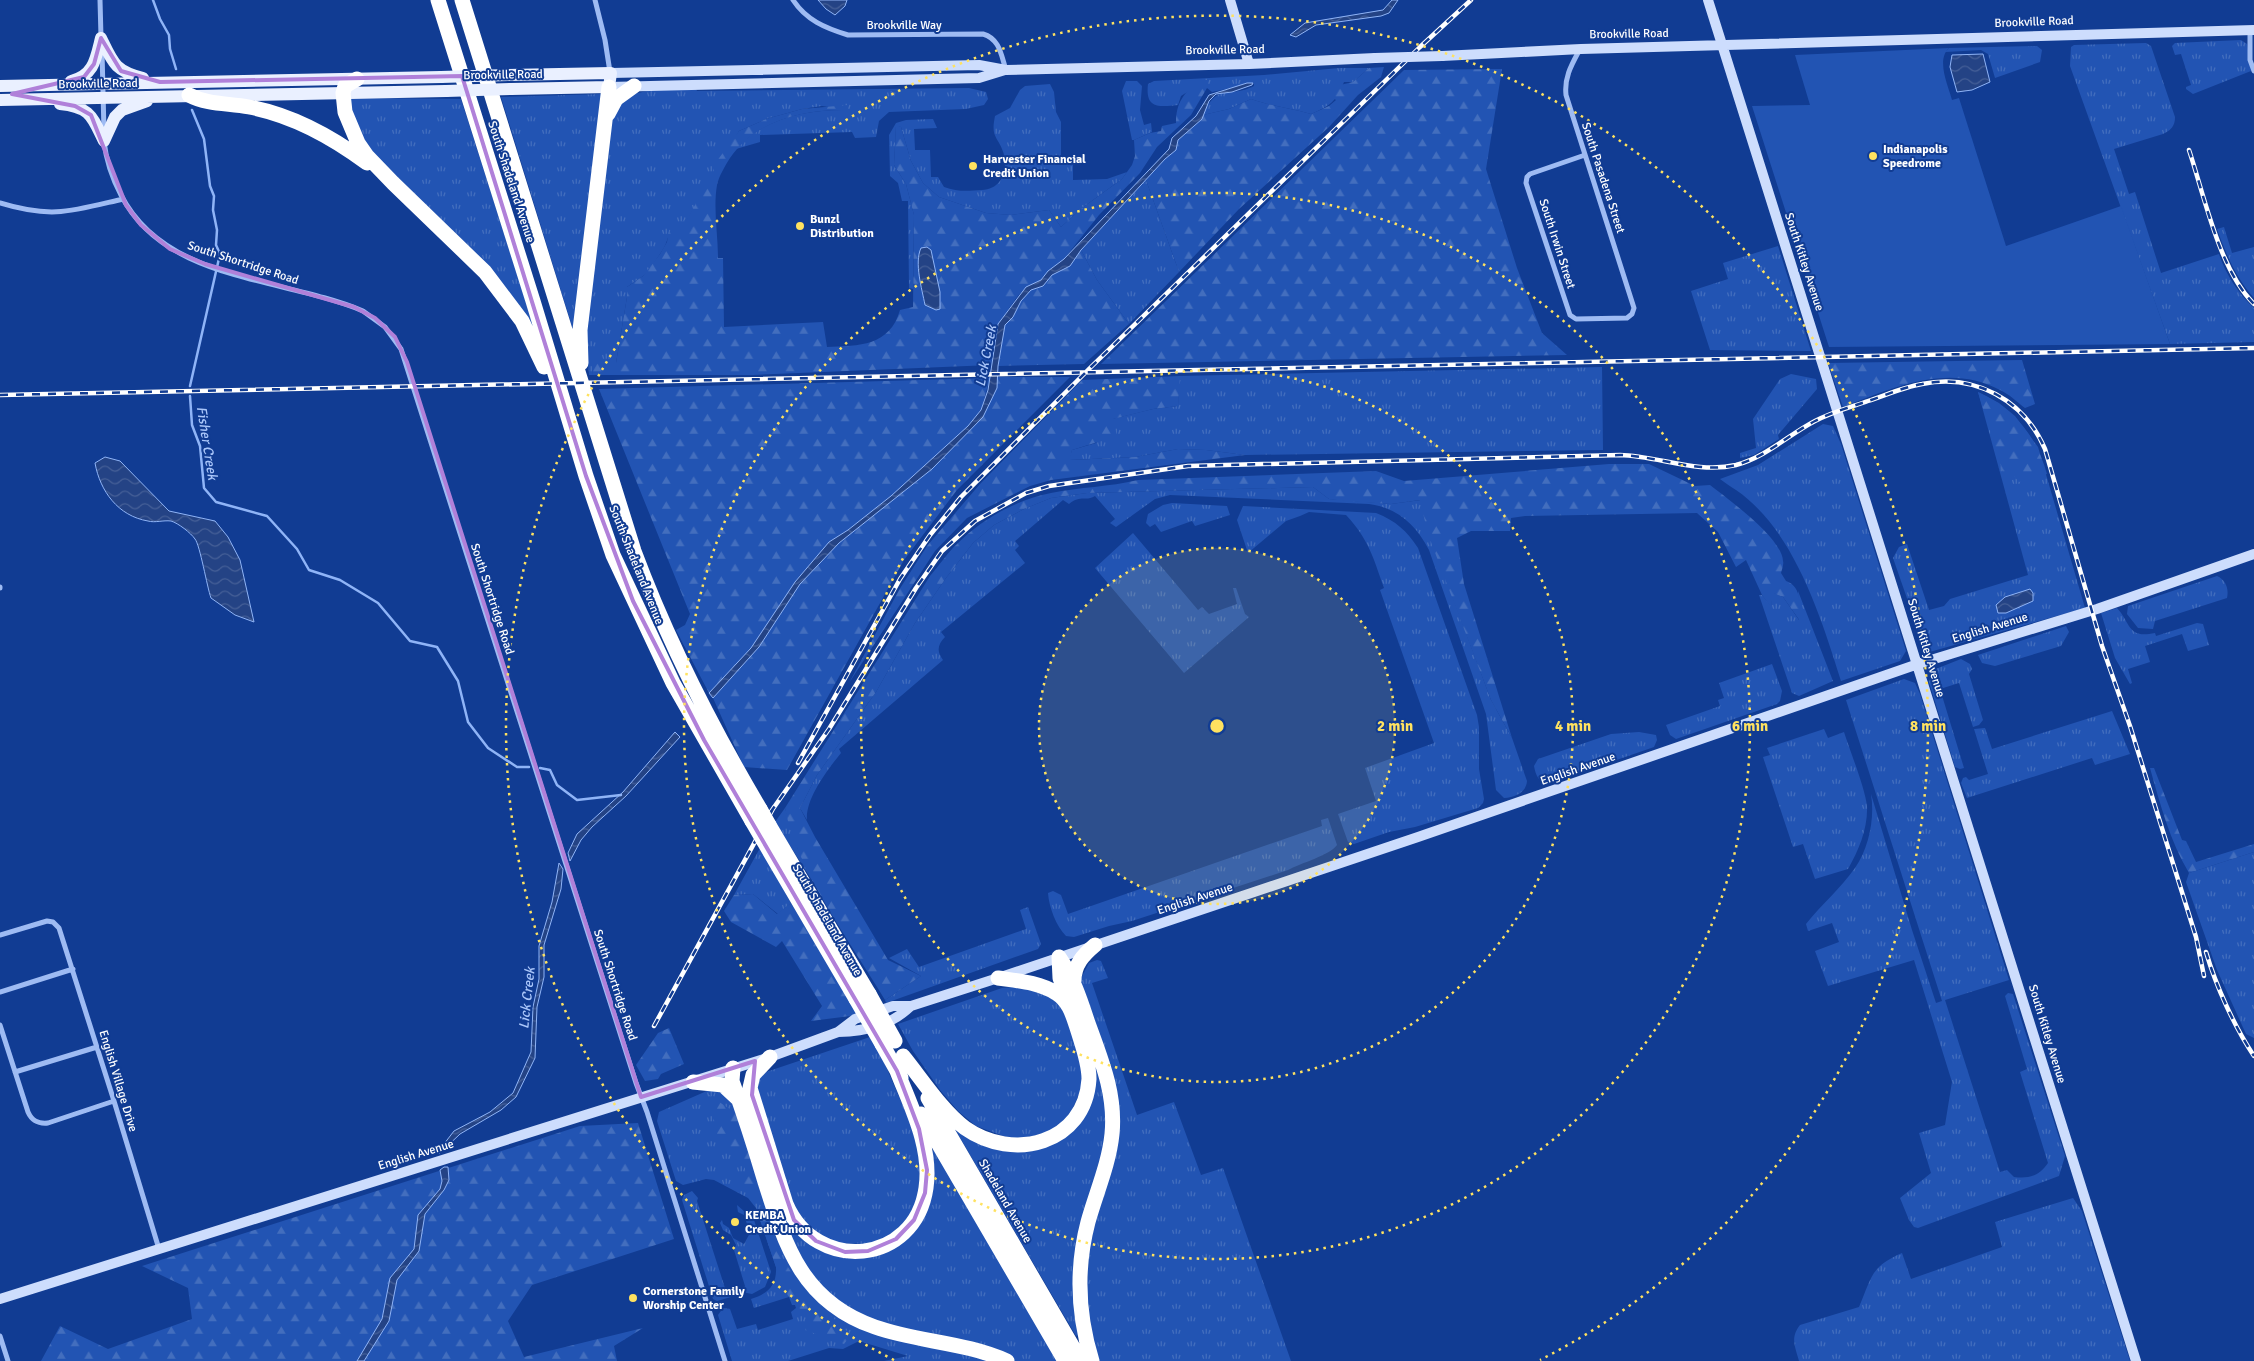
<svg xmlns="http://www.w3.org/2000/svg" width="2254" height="1361" font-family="Signika,sans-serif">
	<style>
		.grass { fill: url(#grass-tufts) }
		.forest { fill: url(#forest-firs) }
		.pitch { fill: #2254b3 }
		.water { fill: url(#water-waves); stroke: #8fb4f7 }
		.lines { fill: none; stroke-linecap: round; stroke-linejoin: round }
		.stream { stroke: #8fb4f7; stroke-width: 2.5 }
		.street { stroke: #9ebbf3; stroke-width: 5 }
		.secondary { stroke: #cdddfd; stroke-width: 10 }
		.primary { stroke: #eaf0ff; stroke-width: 12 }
		.highway { stroke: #fff; stroke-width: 15 }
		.rail-casing { stroke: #fff; stroke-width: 4.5 }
		.rail { stroke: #113c93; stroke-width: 2.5; stroke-dasharray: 8; stroke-linecap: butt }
		.secondary-bridge { stroke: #cdddfd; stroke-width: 10 }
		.primary-bridge { stroke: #eaf0ff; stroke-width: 12 }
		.highway-bridge { stroke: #fff; stroke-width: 15 }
		.marked { fill: none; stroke: #b080d9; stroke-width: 4; stroke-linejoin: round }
		.ring { fill: none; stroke: #ffe260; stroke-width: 2.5; stroke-dasharray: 2.5 5 }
		.poi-dot { fill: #ffe260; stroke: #113c93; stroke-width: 2 }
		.labels { text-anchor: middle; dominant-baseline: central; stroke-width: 4; stroke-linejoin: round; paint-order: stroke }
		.street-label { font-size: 12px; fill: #fff; stroke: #113c93 }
		.poi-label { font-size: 12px; font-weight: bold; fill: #fff; stroke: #113c93; text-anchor: start }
		.water-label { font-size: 14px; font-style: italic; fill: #aac6fa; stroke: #113c93 }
		.centre { fill: #ffe260; stroke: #113c93; stroke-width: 2.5 }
		.ring-label { font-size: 15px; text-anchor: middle; font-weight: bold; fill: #ffe260; stroke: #113c93; stroke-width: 4; stroke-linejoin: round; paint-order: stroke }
	</style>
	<defs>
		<pattern id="grass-tufts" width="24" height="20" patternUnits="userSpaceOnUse" patternTransform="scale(1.25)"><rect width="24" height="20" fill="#2254b3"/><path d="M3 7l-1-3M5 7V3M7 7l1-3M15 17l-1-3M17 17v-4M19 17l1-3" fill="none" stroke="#436ebe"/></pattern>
		<pattern id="forest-firs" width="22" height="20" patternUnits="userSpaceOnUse" patternTransform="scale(1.25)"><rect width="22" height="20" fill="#2254b3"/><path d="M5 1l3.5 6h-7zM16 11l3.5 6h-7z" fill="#436ebe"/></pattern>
		<pattern id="water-waves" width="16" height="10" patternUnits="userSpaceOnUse" patternTransform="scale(1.25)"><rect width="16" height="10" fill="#244385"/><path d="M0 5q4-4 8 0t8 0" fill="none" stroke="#455f97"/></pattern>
	</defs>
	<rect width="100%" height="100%" fill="#113c93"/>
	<path class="grass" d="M2241 40 2247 44 2251 71 2193 94 2186 89V87L2191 85 2181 54 2175 55 2172 46 2175 43Z
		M2146 43 2151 46 2175 117C2175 126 2171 130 2163 134L2114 149 2129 194 2135 192 2161 273 2219 254C2226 275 2238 293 2254 308V342L2170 344 2070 66 2071 47 2074 45Z
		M2037 46 2042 50 2040 62 1995 78 1988 54 1981 50 1945 52 1949 48Z
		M1339 68H1369L1353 82H1344C1335 103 1331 105 1311 114 1291 108 1271 106 1251 99L1229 109 1203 115C1218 82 1227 99 1254 86V83L1212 92 1207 88 1206 80 1181 96 1178 105C1159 107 1145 109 1148 84L1154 81 1264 75Z
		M1126 81H1137L1142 86 1140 110 1144 125 1151 123 1152 132 1134 140H1132L1122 91Z
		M1050 84 1054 92 1056 112 1061 122V156L1073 162V180L1107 179 1127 172 1122 179 1082 208 1061 227 1049 210 1011 215 986 213 939 197 923 183 911 161 901 127 896 126 894 165 906 184 914 215 913 289 909 288 908 201H902L898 183 890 176 889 135 896 123 906 120 933 119 937 128 914 129 915 150H930L931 177H938L944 187C957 192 968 191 982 190 1003 189 1010 167 1002 149 1000 143 995 138 994 132 993 126 994 122 995 116L1010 108 1020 90 1025 86Z
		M969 88 986 92 988 99 984 105 966 109 889 112 879 121 876 137 855 138 852 132 760 135V142L736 149C763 118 809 109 848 110L822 106 802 109 766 119 739 131 687 220C661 232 674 235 660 254 655 261 649 271 643 276 638 280 632 283 627 287V297L616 363H594L592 375H589L586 337 612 118C615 113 618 105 622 101 636 87 676 90 696 89L697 91Z
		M603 94 575 336 501 97Z
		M351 98 461 99 538 340 366 145 350 107Z
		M1146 180 1179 272 1129 324 1097 280 1081 250Z
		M2224 227 2232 253 2254 247V298C2236 278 2226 254 2217 229Z
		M1778 246 1811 351 1710 350 1691 291 1728 279 1723 263Z
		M1602 367 1603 450 1245 455 1206 450 1178 449 1135 457 1069 460 1072 450 1096 443 1112 419 1153 409 1178 406 1179 376Z
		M1791 374 1816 379 1817 389 1778 435 1779 439 1754 455 1740 458V453L1756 448 1753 419 1780 379Z
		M1978 392 1999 403 2015 416 2038 447 2085 608 1926 653 1893 558 1899 547 1907 544 1929 610 1944 606 1950 599 2028 575Z
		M1823 424 1833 426 1841 444 1906 651 1900 661 1841 681C1825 629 1804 564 1769 521 1760 510 1748 498 1736 490 1730 486 1725 483 1720 479L1758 465Z
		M1313 487 1329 499 1391 504 1421 500 1429 534 1491 700 1512 738 1527 781C1526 793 1515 797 1504 798L1496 790 1486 714 1429 550C1416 525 1398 508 1369 504L1170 495 1155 499 1116 527 1110 523 1115 519 1095 496C1086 502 1081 494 1069 504L1063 500 1015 541 1019 546 1015 550 1025 563 941 632 945 637C938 644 936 651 943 660L839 749 841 753C828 769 805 799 807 820L800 808 817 775 876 692 915 623 946 578 973 543 994 525 1024 509 1051 498 1087 493Z
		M1172 503 1227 506 1230 515 1195 526 1192 521 1161 532 1155 524 1150 527 1146 523 1148 514 1163 505Z
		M1243 506 1376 513C1396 521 1407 531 1418 548L1477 715 1479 727V769L1484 799 1483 803 1478 808 1415 827 1389 832 1354 844 1348 842 1338 814 1376 801 1365 768 1434 743 1380 590 1384 588C1373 557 1369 540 1346 515L1309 512 1300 516 1286 521 1248 553 1237 520Z
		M1133 533 1198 610 1202 607 1209 614 1237 604 1233 588H1236L1245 614 1249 617 1184 673 1095 568Z
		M2217 576C2226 580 2229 589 2227 598L2155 621 2153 629 2138 628 2127 614 2128 606Z
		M1798 591 1833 681 1799 696 1792 693 1759 595H1762L1771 606 1772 592 1783 597 1799 620Z
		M2117 608C2131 623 2127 639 2155 633L2156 636 2197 623 2203 624 2209 645 2188 651 2182 634 2145 646 2150 662 2128 669 2132 683 2130 684 2115 658 2101 613Z
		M2066 626 2069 632 2061 646 1995 666 1982 663 1978 655Z
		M1961 659 1970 664 1972 669 1969 674 1983 720 1979 725 1973 727 1959 683 1940 689 1964 768 1960 769 1955 767 1929 682 1933 670Z
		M1772 664 1782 691 1780 701 1777 704 1676 739 1670 735 1666 725 1720 706 1718 700 1724 698 1719 683Z
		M1904 679 1915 683 1920 694 2009 980 1945 1000 2000 1172 2007 1170 2014 1177C2029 1179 2039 1176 2048 1163L2020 1072 2027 1069 2005 996 2008 993 2013 994 2014 997 2065 1156 2059 1176 1918 1228 1914 1227 1909 1220 1900 1198 1931 1173 1919 1133 1945 1125 1952 1082 1914 960 1828 986 1815 951 1839 942 1832 923 1808 931 1806 924C1821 905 1841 888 1855 868 1869 848 1875 818 1871 794L1912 930 1936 1003 1942 1001 1846 700Z
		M2112 711 2130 754 2095 765 2092 758 1967 798 1961 783 1963 778 1966 777 1969 780 1988 774 1974 729 1985 728 1992 749Z
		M1824 729 1828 738 1844 732C1850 751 1865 788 1867 806 1868 828 1859 850 1848 869L1815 879 1803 844 1793 847 1763 757 1770 755 1767 748Z
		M1639 732 1656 735 1657 740 1654 747 1550 783C1539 784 1536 776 1534 766L1538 759 1611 734Z
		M785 808 798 849 827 904 775 822Z
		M1328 818 1337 845C1330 855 1301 863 1288 870L1132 921 1109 926 1074 937 1066 936C1056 926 1049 907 1048 893L1053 891 1061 895 1068 914 1322 826 1321 820Z
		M760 848 791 903 778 914 753 894 734 895Z
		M2254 852V1038L2246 1034 2217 970 2186 882 2189 873Z
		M1028 907 1041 944 1038 949 886 1003 885 1000 921 976 889 958 907 949 919 967 1026 929 1020 910Z
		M1097 960 1101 961 1108 978 1092 983 1137 1115 1174 1102 1201 1175 1223 1168 1291 1361H1097L1086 1310 1089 1249 1117 1131 1080 980 1089 963Z
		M1012 987 1040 989 1062 1006 1080 1057 1083 1086 1069 1116 1052 1132 1014 1140 976 1126 958 1111 940 1090 913 1051 898 1024 1002 988Z
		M870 1037 881 1055 907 1115 920 1151 919 1196 906 1221 888 1236 870 1244 830 1243 796 1216 757 1088 759 1079 766 1072Z
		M1092 1062 1102 1076 1109 1132 1096 1186 1081 1334 1076 1336 952 1124 988 1146 1069 1130Z
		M709 1090H720L734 1106 776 1238 822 1301 996 1361H884L908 1356 859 1341 843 1349 829 1348 788 1361H732L718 1315 723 1308 730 1309 737 1329 756 1324 758 1330 793 1319 791 1312 796 1308 795 1305H792L789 1297 754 1308 751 1299C768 1294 777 1285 776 1267L756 1208 748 1198 714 1180 706 1179 683 1185 676 1181 657 1121 659 1112Z
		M934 1150 1058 1361H1014L882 1327 828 1296 796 1256 769 1170 823 1251 904 1239 930 1152Z
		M692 1191 698 1198 697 1201 725 1288 733 1293 731 1297 717 1301 713 1299 682 1200 684 1195Z
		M2073 1198 2082 1211 2130 1361H1799C1795 1346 1790 1338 1800 1325L1859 1307C1872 1277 1870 1267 1902 1253L1911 1279 2002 1247 1995 1222Z
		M737 1205 754 1220 771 1272 765 1287 752 1294 742 1292 745 1286 734 1250 736 1245 731 1235 723 1230 720 1223 722 1220 723 1224 729 1228 733 1238 744 1244 750 1233 744 1215 738 1212Z"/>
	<path class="forest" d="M1384 67 1381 77 1358 95 1329 127 1239 209 1179 272 1146 180 1165 159 1176 150 1178 140 1202 119 1203 115 1229 109 1251 99C1271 106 1291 108 1311 114L1329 106 1336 100 1330 96 1327 88 1353 82 1369 68Z
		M1502 69 1486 169 1517 268 1542 333 1567 355 1101 364 1404 70Z
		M1198 80H1207V88L1191 115 1157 147 1140 173 1099 215 1064 259 1048 271 1041 280 1026 287 1017 297 998 324 991 365 753 375H592L593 363H616L627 297V287L643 276 660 254 667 242 668 235 672 227 687 219 714 172V165L739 131 766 119 802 109 848 105V110C804 109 756 120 730 158 725 166 719 176 717 185 713 208 718 235 718 258H723L724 327 823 322 827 347C859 346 890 346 900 310L913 307 914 215 906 184 894 165 896 125 901 127 911 161 923 183 939 197 986 213 1011 215 1049 210 1061 227 1082 208 1122 179 1132 165 1135 156 1134 140 1150 133 1161 131 1162 126 1176 123C1176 102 1184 94 1198 80Z
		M1081 250 1097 280 1129 324 1084 364 998 366 1005 325 1013 317 1021 301 1031 290 1043 286 1052 275 1070 266Z
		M2022 360 2035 404 2025 408C2017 402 2009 394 2000 390 1948 362 1892 388 1843 407L1828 363Z
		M1180 376 1178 406 1153 409 1113 419 1117 436 1072 450 1070 460 1135 457 1178 449 1206 450 1245 455 1051 480 1030 486 967 518 935 551 849 683 899 590 927 546 980 484 1082 380Z
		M997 377H1070L957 490 904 560 787 770 744 767 713 698 759 647 800 584 839 543 932 469 983 417 997 388Z
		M990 378 981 410 968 426 891 496 848 530 829 542 795 582 751 648 709 693 676 630 685 625 690 614 599 389Z
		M1978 392C2014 408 2036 436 2047 474L2019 482 2013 475 2003 473Z
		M1609 464H1649L1695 486 1710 485C1728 499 1782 538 1783 561 1784 564 1782 569 1781 573L1786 581C1803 587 1799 607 1800 621L1783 597 1773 593 1771 607 1762 595 1746 560 1736 567 1718 532 1697 513 1525 516 1511 518 1510 531H1471L1457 538 1464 584 1512 738 1491 700 1428 534 1420 500 1391 504 1345 501 1329 499 1313 487 1087 493 1051 498 1024 509 994 525 973 543 946 578 915 623 876 692 817 775 800 808 815 837 888 960 921 976 885 1000C853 946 796 869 785 808L930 576C939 566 947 553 957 544 982 519 1016 500 1051 493 1080 487 1109 487 1138 480L1376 471 1404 481Z
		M2150 768H2154L2182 840 2186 841 2196 862 2254 844V852L2189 873C2170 841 2160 804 2150 768Z
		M753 894 777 914 791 903 858 1015 811 1021 822 1006 782 941 776 947 731 922 724 911 734 895Z
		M669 1028 684 1064 661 1074 658 1079 645 1081 636 1065 658 1033Z
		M709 1095 737 1114 760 1187 757 1194 749 1195 740 1187 747 1173 738 1154 740 1152 723 1146 717 1135Z
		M638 1123 674 1239 532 1285 508 1321 524 1357 643 1328 614 1346 617 1361H41L60 1326 108 1349 192 1319 188 1288 142 1266 580 1126Z
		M768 1213 780 1254 799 1285 851 1335 844 1344 805 1330 811 1315C797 1310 788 1297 782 1285L758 1214Z"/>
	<path class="pitch" d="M1949 48C1936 60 1948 85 1952 100L1959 98 2006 246 2121 206 2170 344 1829 347 1752 106 1810 105 1795 55Z"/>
	<path class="water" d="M818 0H847L845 6 835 15 826 9Z
		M1392 0H1398L1389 13 1381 16 1316 25 1296 37 1290 35 1305 23 1383 10Z
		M1983 54 1990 82 1972 90 1957 92 1950 67 1952 55Z
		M1247 83H1253L1252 85 1232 92 1216 94 1209 101 1202 119 1178 140 1176 150 1165 159 1081 250 1070 266 1052 275 1043 286 1031 290 1021 301 1013 317 1005 325 998 366 997 388 983 417 932 469 839 543 800 584 759 647 713 698 709 693 751 648 795 582 829 542 848 530 891 496 968 426 981 410 988 390 998 324 1026 287 1041 280 1048 271 1064 259 1169 149 1172 138 1196 116 1209 95Z
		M927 247 931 250 940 292V309L936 310 925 305C922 289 914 263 921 248Z
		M105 457 120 461 169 511 215 521 228 537 240 560 254 622 235 615 211 598C207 587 200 545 195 539 191 533 178 523 171 521 163 520 155 523 148 521 118 516 100 491 95 463Z
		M2030 589 2033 593V601L2006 613H1998L1996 605 2005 597Z
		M675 732 680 737 626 796 592 827 581 840 570 861 568 853 577 834 623 792Z
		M559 863 563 869 561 889 544 945V977L537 1007 535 1058 516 1097 501 1110 460 1134 440 1153H437L454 1131 490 1112 513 1093 527 1061 531 1052 533 1007 539 979V946L552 902Z
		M444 1167H448L449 1180 444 1190 425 1214 419 1251 397 1280 389 1321 364 1361H357L382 1319 390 1278 414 1249 418 1215 440 1189 442 1181 440 1170Z"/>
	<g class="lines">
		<path class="stream" d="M153 0 160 19 169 35 170 49 176 69
			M190 386 220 254 216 245 217 230 213 210 214 196 210 186 204 139 192 110
			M190 396 192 425 200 446 204 488 216 502 267 516 297 549 309 570 340 580 378 603 410 641 437 647 458 681 468 722 488 748 517 767H529
			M540 768 550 770 557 785 577 800 621 795"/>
		<path class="street" d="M100 0 101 37
			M595 0 605 40 610 72
			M793 0C806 20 825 28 848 35L983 34C1000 39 1001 55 1006 70
			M2250 30V60L2254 71
			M1580 49C1572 64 1564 77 1566 95L1634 308 1632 314 1627 318 1576 319 1570 315 1526 183 1527 177 1530 174 1585 155
			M102 51 104 132
			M104 141C106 160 112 178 121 195 165 282 283 277 363 311L385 327 401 349 636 1083 647 1112 725 1361
			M0 203C52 219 72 211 123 199
			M0 587V588
			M0 935 47 921 53 922 59 928 114 1101 159 1249
			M0 992 73 969
			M0 1025 28 1112C32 1121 38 1124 48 1123L114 1101
			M15 1072 97 1047
			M0 1336 8 1361"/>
		<path class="secondary" d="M1230 0 1249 64
			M1708 0 2136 1361
			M1442 56 1581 49 2254 30
			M611 73 979 65 1006 70 1249 64 1375 58
			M609 87 979 78 1005 70
			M838 1032C866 1031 890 1026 911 1006
			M0 1299 770 1057 838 1032 855 1019 893 1006H911L998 978 1418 837 1918 664 2097 609 2254 554"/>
		<path class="primary" d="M101 38C113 63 115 71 143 78
			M508 75 611 73 609 87 511 89
			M71 81C94 76 96 58 101 38
			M0 86 441 77
			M0 100 446 91
			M60 104C91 107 92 117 104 141
			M104 141 115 117 122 110 147 101"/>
		<path class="highway" d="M438 0 533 301 586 476 613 555 673 683 752 821
			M462 0 634 551C668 642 711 726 760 809
			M357 79 345 86 343 93 345 112 358 143 367 156 393 183 485 272 522 321 544 367
			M189 95C208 105 228 103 249 107 292 115 332 137 367 163
			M608 114 616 99 634 86
			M581 363 580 330 609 87
			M769 825 869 994
			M763 840 856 999
			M1059 957C1073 977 1080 999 1088 1023 1101 1059 1116 1094 1112 1134 1109 1164 1096 1193 1088 1222 1076 1268 1078 1316 1092 1361
			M1059 957 1060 978 1069 1004
			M1074 981C1074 965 1083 955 1095 945
			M882 1044 901 1078
			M903 1056C921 1078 942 1111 965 1128 1013 1162 1085 1144 1089 1079 1089 1063 1083 1047 1078 1031 1073 1016 1070 1002 1056 993 1038 982 1018 981 998 978
			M770 1057 753 1075 750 1088 786 1204C816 1274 915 1265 926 1188 932 1147 911 1107 897 1071
			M733 1068 732 1081C744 1114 755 1148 765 1182 786 1248 803 1302 875 1327 918 1342 965 1342 1007 1361
			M693 1082 723 1085 738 1099
			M928 1098 1081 1361
			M921 1114 1065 1361"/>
		<g class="rail-casing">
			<path id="rail" d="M2189 150C2205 198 2219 269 2254 304
				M0 395 2254 348
				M798 763 900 579 930 535 961 497 1091 367 1420 47 1471 0
				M770 813 829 729 916 588 942 551 975 521 1026 493 1049 486 1188 466 1620 455C1659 456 1697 474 1736 465 1766 457 1788 435 1815 421 1832 412 1851 407 1868 401 1886 395 1904 387 1922 384 1975 373 2024 400 2045 449L2102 646 2130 726 2196 937 2204 976
				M2206 952C2216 986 2234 1026 2254 1056
				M654 1026 774 807"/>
		</g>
		<use href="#rail" class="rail"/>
		<path class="secondary-bridge" d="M1375 58 1442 56"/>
		<path class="primary-bridge" d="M441 77 508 75
			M446 91 511 89"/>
		<path class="highway-bridge" d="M760 809 769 825
			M752 821 763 840
			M869 994 895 1041
			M856 999 882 1044"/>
	</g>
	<path class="marked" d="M101 38 121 71 160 82 462 76 586 476 633 601 704 740 897 1071 919 1129 927 1170 925 1193 914 1220 896 1239 868 1251 845 1252 816 1241 794 1220 752 1095 755 1061 641 1097 407 362 395 337 375 318 354 307 205 264 170 249 141 225 126 205 91 115 75 106 12 94 84 77 94 64Z"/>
	<circle cx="1217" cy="726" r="178" fill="#ffe260" fill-opacity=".12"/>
	<g class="ring">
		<circle cx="1217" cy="726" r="178"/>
		<circle cx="1217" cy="726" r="356"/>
		<circle cx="1217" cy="726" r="533"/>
		<path d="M894 1360A711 711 0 1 1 1540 1360"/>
	</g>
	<g class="poi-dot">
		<circle cx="1873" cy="156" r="5"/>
		<circle cx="973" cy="166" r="5"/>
		<circle cx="800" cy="226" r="5"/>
		<circle cx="735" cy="1222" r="5"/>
		<circle cx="633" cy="1298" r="5"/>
	</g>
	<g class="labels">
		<g class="street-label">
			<text transform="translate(2034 22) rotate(-2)">Brookville Road</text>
			<text x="904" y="25">Brookville Way</text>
			<text transform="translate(1629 34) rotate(-1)">Brookville Road</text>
			<text transform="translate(1225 50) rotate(-1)">Brookville Road</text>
			<text transform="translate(503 75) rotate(-1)">Brookville Road</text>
			<text transform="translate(98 84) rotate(-1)">Brookville Road</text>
			<text transform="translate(1603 178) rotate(72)">South Pasadena Street</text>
			<text transform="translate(511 182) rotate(72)">South Shadeland Avenue</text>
			<text transform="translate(1557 244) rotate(72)">South Irwin Street</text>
			<text transform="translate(1804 262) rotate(72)">South Kitley Avenue</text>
			<text transform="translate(243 263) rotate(18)">South Shortridge Road</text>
			<text transform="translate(636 565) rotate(68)">South Shadeland Avenue</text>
			<text transform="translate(492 599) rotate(72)">South Shortridge Road</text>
			<text transform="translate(1990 628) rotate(-17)">English Avenue</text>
			<text transform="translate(1926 648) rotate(73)">South Kitley Avenue</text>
			<text transform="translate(1578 769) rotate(-19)">English Avenue</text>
			<text transform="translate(1195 899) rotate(-18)">English Avenue</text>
			<text transform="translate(827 920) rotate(60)">South Shadeland Avenue</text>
			<text transform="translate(615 985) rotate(72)">South Shortridge Road</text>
			<text transform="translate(2047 1034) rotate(73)">South Kitley Avenue</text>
			<text transform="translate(118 1081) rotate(73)">English Village Drive</text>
			<text transform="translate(416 1155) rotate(-17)">English Avenue</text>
			<text transform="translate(1005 1201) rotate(60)">Shadeland Avenue</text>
		</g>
		<g class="poi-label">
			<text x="1883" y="149">Indianapolis<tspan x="1883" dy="14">Speedrome</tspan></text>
			<text x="983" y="159">Harvester Financial<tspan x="983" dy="14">Credit Union</tspan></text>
			<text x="810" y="219">Bunzl<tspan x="810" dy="14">Distribution</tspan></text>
			<text x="745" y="1215">KEMBA<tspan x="745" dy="14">Credit Union</tspan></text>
			<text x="643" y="1291">Cornerstone Family<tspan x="643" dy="14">Worship Center</tspan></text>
		</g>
		<g class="water-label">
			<text transform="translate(986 356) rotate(-79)">Lick Creek</text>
			<text transform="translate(207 443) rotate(81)">Fisher Creek</text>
			<text transform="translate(527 998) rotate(-84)">Lick Creek</text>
		</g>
	</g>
	<circle cx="1217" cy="726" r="8" class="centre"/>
	<g class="ring-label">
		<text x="1395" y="731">2 min</text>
		<text x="1573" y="731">4 min</text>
		<text x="1750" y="731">6 min</text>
		<text x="1928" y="731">8 min</text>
	</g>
</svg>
